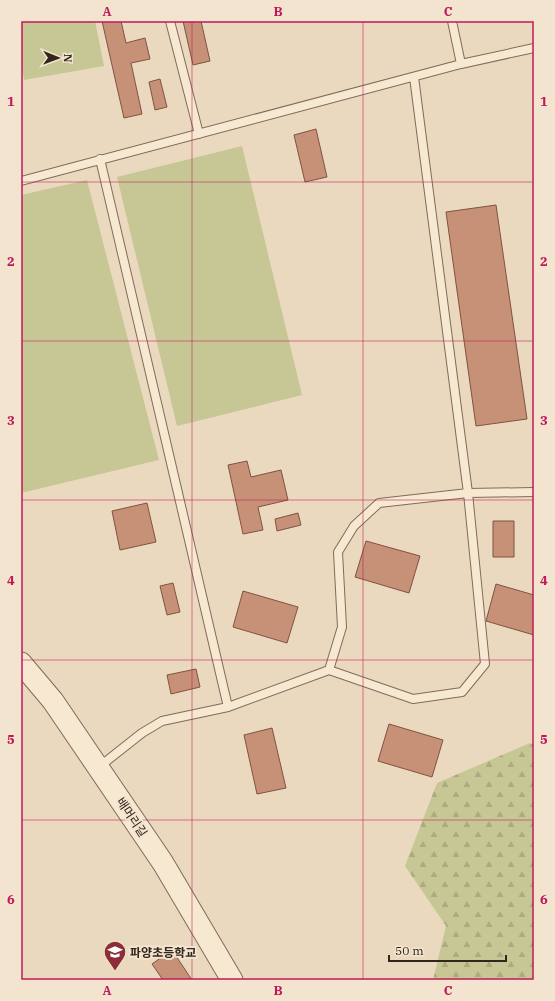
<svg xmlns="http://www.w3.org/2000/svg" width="555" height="1001" font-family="'IBM Plex Serif','Noto Sans KR',serif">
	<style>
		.grass { fill: #c6c794 }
		.forest { fill: url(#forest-firs) }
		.building { fill: #c69177; stroke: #7f5340 }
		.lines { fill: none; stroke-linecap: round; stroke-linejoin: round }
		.service-casing { stroke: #816b59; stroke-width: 10 }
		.tertiary-casing { stroke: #816b59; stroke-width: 23 }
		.service { stroke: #f6e8d1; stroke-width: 8 }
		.tertiary { stroke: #f6e8d1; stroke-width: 21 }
		.grid { fill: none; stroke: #c2185b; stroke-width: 1; stroke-opacity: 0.55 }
		.labels { text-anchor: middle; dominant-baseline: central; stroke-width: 4; stroke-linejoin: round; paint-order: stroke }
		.street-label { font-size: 12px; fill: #32251c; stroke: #f2e4ce }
		.poi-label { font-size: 12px; font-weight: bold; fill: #32251c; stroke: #f2e4ce; text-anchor: start }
		.neatline { fill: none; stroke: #c2185b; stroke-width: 1.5 }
		.grid-label { font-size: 13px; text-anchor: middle; font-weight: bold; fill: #c2185b }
	</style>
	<defs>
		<pattern id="forest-firs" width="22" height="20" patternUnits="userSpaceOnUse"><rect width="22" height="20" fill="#c6c794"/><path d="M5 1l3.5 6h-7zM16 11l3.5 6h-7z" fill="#abab7f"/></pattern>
	</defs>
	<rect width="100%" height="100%" fill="#ead9bf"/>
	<path class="grass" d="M21 21H95L104 66 24 80 21 61Z
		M242 146 302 395 177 426 117 177Z
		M87 180 159 460 21 493V195Z"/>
	<path class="forest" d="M530 743 534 745V980H433L446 926 405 866 437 783Z"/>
	<path class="building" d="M102 21H121L126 43 145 38 150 59 131 63 142 114 124 118Z
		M183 21H201L210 61 193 65Z
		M160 79 167 107 155 110 149 82Z
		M316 129 327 177 305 182 294 135Z
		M496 205 527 419 476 426 446 212Z
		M247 461 251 477 281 470 288 500 258 507 263 530 243 534 228 465Z
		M147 503 156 542 120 550 112 511Z
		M298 513 301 525 277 531 275 519Z
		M493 521H514V557H493Z
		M366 541 420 556 409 593 355 577Z
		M173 583 180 612 167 615 160 586Z
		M496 584 534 595V635L486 621Z
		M243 591 298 607 287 643 233 627Z
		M196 669 200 687 171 694 167 675Z
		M389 724 443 740 432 777 378 761Z
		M272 728 286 788 257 794 244 735Z
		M172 950 192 980H163L152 964Z"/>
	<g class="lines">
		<g class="service-casing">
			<path id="service" d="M170 21 199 134
				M452 21 461 64
				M100 159 228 707
				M21 181 461 64 534 48
				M329 670 342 627 338 552 354 526 379 503 468 493 534 492
				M99 767 142 733 162 721 228 707 329 670 413 699 462 692 485 664 468 493 414 77"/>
		</g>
		<g class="tertiary-casing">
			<path id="tertiary" d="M21 663 53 701 163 863 232 980"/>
		</g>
		<use href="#service" class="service"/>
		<use href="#tertiary" class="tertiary"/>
	</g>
	<path class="grid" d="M192 21V980M363 21V980M21 182H534M21 341H534M21 500H534M21 660H534M21 820H534"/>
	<defs>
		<g id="school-pin" transform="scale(1.15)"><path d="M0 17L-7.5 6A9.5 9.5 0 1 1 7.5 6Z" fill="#8c2d37" stroke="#f2e4ce"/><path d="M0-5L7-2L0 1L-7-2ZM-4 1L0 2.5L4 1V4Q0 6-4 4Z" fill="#fff"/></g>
	</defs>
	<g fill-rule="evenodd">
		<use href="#school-pin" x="115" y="952"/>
	</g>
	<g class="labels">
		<g class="street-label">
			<text transform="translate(132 817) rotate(56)">배머리길</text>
		</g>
		<g class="poi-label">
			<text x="130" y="952">파양초등학교</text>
		</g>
	</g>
	<rect width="555" height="1001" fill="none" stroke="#f2e4ce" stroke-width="44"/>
	<g transform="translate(58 58) rotate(91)" stroke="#f2e4ce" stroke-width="3" paint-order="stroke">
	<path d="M0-3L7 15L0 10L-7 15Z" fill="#32251c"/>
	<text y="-6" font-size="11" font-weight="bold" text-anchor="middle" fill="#32251c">N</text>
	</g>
	<path d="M389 955v6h117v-6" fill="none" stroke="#32251c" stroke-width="2"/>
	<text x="395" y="955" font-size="12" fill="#32251c" stroke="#f2e4ce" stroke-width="3" paint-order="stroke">50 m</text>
	<rect x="22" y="22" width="511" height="957" class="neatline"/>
	<g class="grid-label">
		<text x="107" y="16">A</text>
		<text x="278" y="16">B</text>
		<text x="448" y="16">C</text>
		<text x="11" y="106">1</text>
		<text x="544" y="106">1</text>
		<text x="11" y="266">2</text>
		<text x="544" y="266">2</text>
		<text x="11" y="425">3</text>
		<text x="544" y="425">3</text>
		<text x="11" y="585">4</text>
		<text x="544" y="585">4</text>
		<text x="11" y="744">5</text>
		<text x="544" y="744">5</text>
		<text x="11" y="904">6</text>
		<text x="544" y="904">6</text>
		<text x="107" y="995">A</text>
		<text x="278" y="995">B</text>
		<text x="448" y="995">C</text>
	</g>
</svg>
